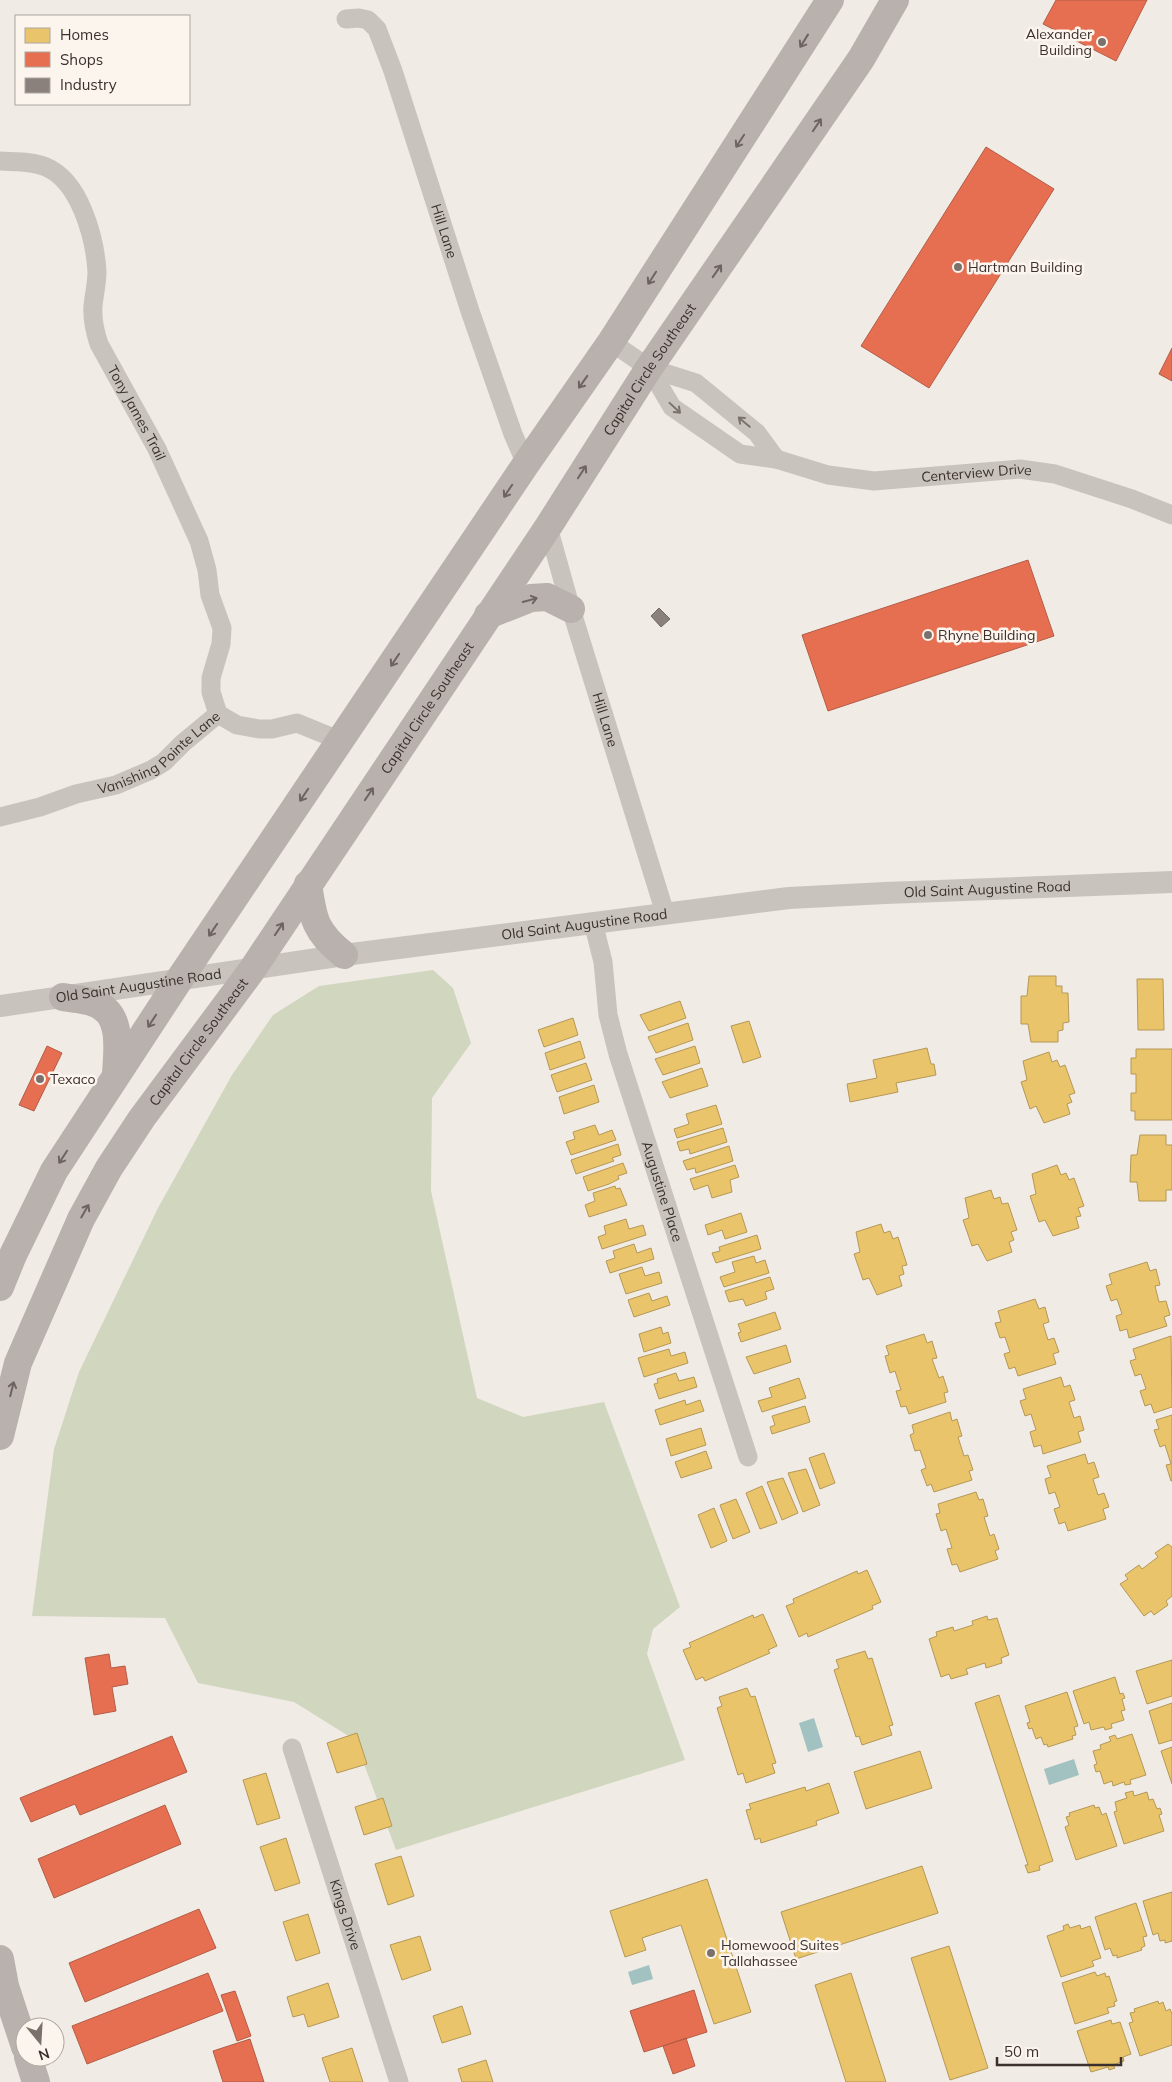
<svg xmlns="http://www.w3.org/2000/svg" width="1172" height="2082" font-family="Mulish,sans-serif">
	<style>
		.green { fill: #d1d6bf }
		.water { fill: #a1c2c1 }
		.homes { fill: #e9c46a; stroke: #b59857 }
		.shops { fill: #e76f51; stroke: #b35c46 }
		.industry { fill: #8a817c; stroke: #726964 }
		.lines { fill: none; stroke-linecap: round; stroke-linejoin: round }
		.minor { stroke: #c9c3be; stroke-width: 19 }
		.tertiary { stroke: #c9c3be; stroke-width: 22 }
		.primary { stroke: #b8b1ad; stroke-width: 28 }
		.oneway { stroke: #6d645f }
		.oneway2 { stroke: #7b726d }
		.poi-dot { fill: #7a716c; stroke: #fbf5ee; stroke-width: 2 }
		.labels { text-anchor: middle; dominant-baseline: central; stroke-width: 5; stroke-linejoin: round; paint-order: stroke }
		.poi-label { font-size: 14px; fill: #3b302b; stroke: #fbf5ee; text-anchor: start }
		.street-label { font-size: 14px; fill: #3b302b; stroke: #fbf5ee }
	</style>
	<rect width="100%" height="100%" fill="#f0ebe5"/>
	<path class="green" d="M433 970 453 988 471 1043 432 1098 431 1191 477 1398 523 1417 604 1402 680 1607 653 1629 647 1654 685 1760 396 1850 355 1740 294 1702 198 1683 165 1618 32 1616 54 1449 79 1372 158 1208 232 1075 273 1015 319 986Z"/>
	<path class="water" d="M814 1718 823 1747 808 1752 799 1723Z
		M1074 1759 1079 1775 1049 1785 1044 1769Z
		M649 1965 653 1979 632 1985 628 1972Z"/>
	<path class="homes" d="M1029 976H1056V986H1062V993H1068L1069 1022 1063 1023V1030L1058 1031V1042H1031L1028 1024H1021V996H1027Z
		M1137 979H1163L1164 1030H1138Z
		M680 1001 686 1018 649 1031 640 1015Z
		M573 1018 578 1035 544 1047 538 1030Z
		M749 1021 761 1057 743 1063 731 1026Z
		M688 1023 693 1040 656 1053 648 1037Z
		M580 1041 585 1058 550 1070 545 1053Z
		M695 1046 700 1063 663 1075 655 1059Z
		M927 1048 931 1064H934L936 1075 896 1083 898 1092 850 1102 847 1084 877 1078 873 1060Z
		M1136 1049H1172V1120H1135V1111H1131V1093H1136V1074H1131V1058H1136Z
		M1049 1052 1052 1062 1057 1060 1060 1067 1065 1065 1075 1093 1069 1095 1072 1102 1067 1104 1070 1114 1044 1123 1036 1106 1030 1109 1021 1082 1027 1080 1023 1061Z
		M586 1063 592 1080 557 1092 551 1075Z
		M702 1068 708 1086 670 1098 662 1082Z
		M594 1085 599 1102 564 1114 559 1097Z
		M716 1105 722 1124 677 1138 674 1129 689 1124 686 1114Z
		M595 1125 599 1135 612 1130 616 1140 571 1155 566 1142 575 1139 573 1132Z
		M723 1128 727 1142 690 1154 689 1149 680 1151 677 1142Z
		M1140 1135H1166V1145H1172V1190H1166V1201H1139L1137 1182H1130L1131 1155H1137Z
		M618 1144 621 1155 612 1158 614 1161 576 1174 571 1160Z
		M729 1146 733 1161 696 1173 695 1168 687 1170 683 1161Z
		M623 1163 627 1173 618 1176 619 1179 609 1184 588 1191 583 1177Z
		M735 1165 739 1177 730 1180 732 1192 712 1198 708 1185 694 1190 690 1179Z
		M1057 1165 1061 1175 1066 1173 1069 1180 1074 1178 1084 1206 1078 1208 1081 1216 1076 1217 1079 1228 1053 1236 1045 1220 1039 1222 1030 1196 1036 1194 1032 1174Z
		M615 1186 616 1189 620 1188 627 1205 589 1217 585 1205 595 1201 593 1193Z
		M991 1190 994 1199 1000 1197 1002 1204 1008 1203 1017 1230 1011 1232 1014 1240 1009 1242 1012 1252 987 1261 978 1244 972 1246 963 1220 969 1218 965 1198Z
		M741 1213 747 1232 725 1239 722 1230 708 1235 705 1225Z
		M626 1219 629 1229 643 1225 646 1235 602 1249 598 1237 606 1234 604 1226Z
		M881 1224 884 1233 890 1231 893 1239 898 1237 907 1265 902 1266 904 1274 899 1276 902 1286 877 1295 869 1278 863 1280 854 1254 860 1252 856 1232Z
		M757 1235 761 1249 716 1263 712 1253 720 1251 719 1247Z
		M634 1244 637 1253 651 1248 654 1259 610 1273 606 1261 615 1258 613 1251Z
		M754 1256 756 1263 765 1260 769 1273 724 1287 720 1277 735 1272 732 1262Z
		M1147 1262 1150 1271 1156 1269 1160 1285 1155 1286 1159 1302 1166 1301 1170 1315 1164 1317 1167 1326 1129 1338 1127 1329 1120 1331 1116 1316 1122 1314 1117 1299 1111 1301 1106 1286 1112 1284 1109 1274Z
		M642 1267 645 1276 659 1272 662 1283 626 1294 619 1274Z
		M770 1277 774 1289 765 1292 767 1299 746 1306 743 1299 729 1302 725 1291Z
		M649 1293 652 1301 667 1296 670 1305 634 1317 628 1300Z
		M1035 1299 1039 1309 1045 1307 1049 1322 1043 1324 1048 1340 1054 1338 1059 1352 1053 1354 1056 1364 1018 1376 1015 1367 1009 1369 1004 1354 1010 1352 1005 1337 1000 1338 995 1323 1001 1322 998 1311Z
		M775 1312 781 1329 741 1342 738 1333 741 1332 738 1324Z
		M661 1327 663 1334 668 1332 671 1343 644 1352 639 1334Z
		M924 1334 927 1343 932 1341 937 1358 932 1359 939 1378 943 1376 948 1392 944 1393 946 1402 909 1414 906 1406 901 1407 896 1391 901 1390 895 1371 890 1373 885 1356 889 1355 886 1346Z
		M1171 1336 1172 1407 1154 1413 1151 1404 1145 1406 1140 1391 1146 1389 1141 1374 1135 1376 1130 1361 1136 1359 1133 1349Z
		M786 1345 791 1362 754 1374 746 1357Z
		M669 1349 671 1356 685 1352 688 1363 644 1377 638 1358Z
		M676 1373 679 1381 694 1377 697 1387 659 1399 654 1384 658 1383 657 1379Z
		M1061 1377 1064 1387 1070 1385 1075 1400 1069 1402 1074 1418 1080 1416 1084 1430 1078 1432 1081 1442 1043 1454 1041 1445 1034 1447 1030 1432 1036 1430 1031 1414 1025 1416 1020 1401 1026 1399 1023 1389Z
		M799 1378 806 1398 762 1412 758 1401 772 1397 769 1388Z
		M685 1400 686 1405 700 1400 704 1411 660 1425 655 1410Z
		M805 1406 810 1422 772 1434 770 1427 775 1425 772 1416Z
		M950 1412 952 1421 957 1419 962 1436 958 1437 964 1456 968 1455 973 1470 969 1471 972 1480 934 1492 931 1484 927 1486 921 1470 926 1468 920 1450 915 1451 910 1435 914 1433 912 1425Z
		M1172 1415V1481H1171L1166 1465 1171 1464 1165 1445 1160 1447 1154 1430 1159 1429 1156 1420Z
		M701 1428 706 1445 671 1456 666 1439Z
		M706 1451 712 1468 681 1478 675 1462Z
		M824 1453 835 1483 820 1489 809 1458Z
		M1085 1454 1088 1464 1094 1462 1099 1477 1093 1479 1098 1495 1104 1493 1109 1507 1103 1509 1106 1519 1068 1531 1065 1522 1059 1524 1054 1509 1060 1507 1055 1492 1049 1494 1045 1479 1051 1477 1047 1466Z
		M806 1469 820 1505 803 1512 788 1473Z
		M783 1478 798 1513 782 1520 767 1482Z
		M762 1486 777 1523 760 1529 746 1493Z
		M976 1492 979 1500 983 1499 988 1516 984 1517 990 1536 994 1534 999 1549 995 1551 998 1559 960 1572 957 1564 952 1565 947 1549 952 1548 946 1529 941 1531 936 1514 940 1513 938 1504Z
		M736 1499 750 1532 733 1539 720 1505Z
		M714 1508 727 1541 711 1548 698 1515Z
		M1168 1544 1172 1547V1596L1166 1601 1168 1605 1154 1615 1151 1611 1144 1616 1120 1584 1128 1579 1125 1575 1139 1565 1142 1569 1158 1557 1155 1553Z
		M867 1570 881 1602 872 1606 873 1609 808 1637 807 1633 799 1637 786 1606 794 1603 793 1599 857 1571 858 1574Z
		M763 1614 777 1646 768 1650 770 1653 705 1681 703 1677 696 1680 683 1650 691 1647 689 1643 753 1615 754 1618Z
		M987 1616 988 1620 997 1618 1009 1655 1001 1658 1002 1663 986 1668 985 1663 966 1669 968 1674 951 1679 949 1674 941 1677 929 1639 937 1636 936 1632 953 1627 954 1631 973 1625 972 1621Z
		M865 1651 868 1659 872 1658 893 1725 889 1726 892 1735 862 1745 859 1736 856 1737 834 1670 839 1668 836 1660Z
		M1172 1660V1696L1147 1704 1136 1671Z
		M1115 1677 1120 1694 1123 1693 1125 1698 1122 1699 1125 1710 1121 1711 1124 1720 1111 1724 1112 1728 1105 1730 1104 1727 1091 1730 1089 1722 1084 1724 1073 1691Z
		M747 1688 751 1697 755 1696 776 1763 772 1764 775 1773 746 1783 743 1773 738 1775 717 1708 722 1706 719 1697Z
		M1067 1692 1078 1726 1074 1727 1076 1735 1072 1736 1073 1739 1048 1747 1047 1744 1044 1745 1041 1737 1036 1739 1032 1728 1029 1729 1027 1723 1030 1722 1025 1706Z
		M999 1695 1053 1861 1039 1866 1040 1870 1028 1873 1025 1865H1028L975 1703Z
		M1172 1703V1740L1159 1744 1149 1711Z
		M357 1733 367 1764 337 1773 327 1743Z
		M1132 1734 1146 1775 1130 1780 1131 1784 1125 1785 1124 1782 1113 1786 1112 1781 1104 1784 1100 1771 1096 1772 1094 1765 1097 1764 1093 1751 1101 1749 1100 1745 1111 1741 1109 1737 1115 1735 1117 1739Z
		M1172 1747V1784L1161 1751Z
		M920 1751 932 1788 866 1809 854 1772Z
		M266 1773 280 1818 257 1825 243 1780Z
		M829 1783 839 1813 816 1821 817 1825 761 1843 760 1838 755 1840 746 1810 751 1809 749 1804 805 1787 806 1791Z
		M1133 1791 1134 1796 1147 1792 1149 1800 1153 1799 1157 1809 1160 1808 1162 1814 1159 1815 1164 1831 1124 1844 1114 1812 1117 1811 1115 1802 1127 1798 1125 1793Z
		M383 1798 392 1826 364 1835 355 1807Z
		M1094 1805 1095 1808 1099 1807 1102 1815 1106 1813 1117 1846 1076 1860 1065 1827 1069 1825 1066 1817 1070 1816 1069 1813Z
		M286 1838 300 1883 275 1891 260 1847Z
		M401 1856 414 1896 388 1905 375 1864Z
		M922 1866 938 1913 796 1959 781 1912Z
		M707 1879 751 2012 714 2024 681 1925 642 1938 646 1950 625 1957 610 1911Z
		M1172 1892V1941L1165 1943V1940L1160 1941 1158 1933 1153 1935 1143 1901Z
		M1136 1903 1147 1936 1143 1937 1145 1946 1141 1948 1142 1950 1117 1958V1955L1113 1956 1110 1948 1105 1950 1095 1917Z
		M308 1914 320 1953 296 1961 283 1922Z
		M1068 1924 1070 1928 1080 1925 1081 1929 1090 1926 1101 1958 1092 1961 1094 1966 1061 1977 1047 1936 1064 1930 1063 1926Z
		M420 1936 431 1970 402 1980 390 1945Z
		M949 1946 988 2068 950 2080 911 1958Z
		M1095 1972 1097 1976 1105 1973 1106 1977 1109 1976 1117 2001 1114 2002 1115 2006 1107 2008 1109 2013 1075 2024 1062 1983Z
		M851 1973 886 2082H846L815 1985Z
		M328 1983 339 2017 308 2027 304 2014 293 2017 287 1997Z
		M1158 2001 1159 2004 1163 2002 1166 2011 1170 2009 1172 2014V2045L1140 2056 1129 2023 1133 2022 1130 2013 1135 2012 1134 2009Z
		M462 2006 471 2034 442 2043 433 2016Z
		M1111 2020 1112 2024 1120 2022 1131 2054 1123 2057 1124 2061 1113 2065 1115 2068 1109 2070 1108 2067 1091 2072 1077 2031Z
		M352 2048 363 2082H330L322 2058Z
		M486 2060 493 2082H462L458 2069Z"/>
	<path class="shops" d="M1056 0H1147L1116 61 1043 24Z
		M986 147 1054 189 929 388 861 346Z
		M1172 348V381L1159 374Z
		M1028 560 1054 636 828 711 802 635Z
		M47 1046 62 1053 34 1111 19 1105Z
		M109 1654 111 1668 125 1666 128 1684 112 1687 116 1711 94 1715 85 1658Z
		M172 1736 187 1772 80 1815 75 1804 31 1822 20 1798Z
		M165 1805 181 1844 54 1898 38 1859Z
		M199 1909 216 1948 85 2002 69 1963Z
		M208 1973 223 2011 87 2064 72 2026Z
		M694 1990 707 2032 644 2052 630 2011Z
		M235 1991 251 2036 237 2041 221 1995Z
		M686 2038 695 2066 673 2074 663 2046Z
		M250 2039 264 2082H223L213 2051Z"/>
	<path class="industry" d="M659 608 670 619 661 627 651 616Z"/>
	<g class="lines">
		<g class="minor">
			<path id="s1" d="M346 19 359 18 368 20 377 29 393 71 470 311 513 434 526 464"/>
			<path id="s2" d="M0 161C14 162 32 161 46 167 80 181 95 238 97 272 97 283 94 295 93 306 92 319 95 332 99 344L157 449 199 541 207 570 210 595 222 628 221 644 211 678V692L218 714"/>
			<path d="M611 342 649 368 696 383 757 433 776 459"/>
			<path id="s3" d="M649 368 672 407 740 454 776 459 828 475 874 481 1020 469 1055 474 1132 499 1172 515"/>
			<path id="s4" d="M548 527 571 609 665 913"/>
			<path d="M218 714 237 725 259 729H272L297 723 341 741"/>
			<path id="s5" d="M0 817 40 807 76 794 116 785 151 770 164 762 183 743 218 714"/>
			<path id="s6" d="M593 922 603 962 608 1015 618 1054 748 1457"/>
			<path id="s7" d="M292 1748 399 2082"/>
		</g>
		<path class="tertiary" id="s8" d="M0 1006 344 955 789 898 885 893 1172 882"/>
		<g class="primary">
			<path d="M488 615 531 598 547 597 571 609"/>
			<path d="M308 884C313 919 315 932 344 955"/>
			<path d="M63 997C73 999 84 999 94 1003 124 1013 117 1051 116 1075"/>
			<path d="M0 1287 13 1255 54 1171 179 980 526 464 611 342 830 0"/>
			<path id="s9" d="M0 1436 18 1363 81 1219 109 1168 142 1118 252 970 548 527 649 368 861 59 895 0"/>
			<path d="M0 1959 5 1986 25 2047"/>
			<path d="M28 2057 36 2082"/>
		</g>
	</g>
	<defs><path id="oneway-shaft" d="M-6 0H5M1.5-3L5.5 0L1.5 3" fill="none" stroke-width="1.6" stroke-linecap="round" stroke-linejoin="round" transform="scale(1.25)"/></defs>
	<g class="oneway">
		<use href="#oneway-shaft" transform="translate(804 41) rotate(122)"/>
		<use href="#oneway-shaft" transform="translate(817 125) rotate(-56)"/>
		<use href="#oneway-shaft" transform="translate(740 141) rotate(123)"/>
		<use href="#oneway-shaft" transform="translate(717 271) rotate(-55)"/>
		<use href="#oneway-shaft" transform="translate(652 278) rotate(123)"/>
		<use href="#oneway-shaft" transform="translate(583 382) rotate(125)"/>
		<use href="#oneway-shaft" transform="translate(582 472) rotate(-57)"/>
		<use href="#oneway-shaft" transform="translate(508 491) rotate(124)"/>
		<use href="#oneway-shaft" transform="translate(530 600) rotate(-15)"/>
		<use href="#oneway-shaft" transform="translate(395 660) rotate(124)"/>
		<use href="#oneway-shaft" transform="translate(369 794) rotate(-56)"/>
		<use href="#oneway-shaft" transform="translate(304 795) rotate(124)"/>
		<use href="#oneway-shaft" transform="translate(279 929) rotate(-56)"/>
		<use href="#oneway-shaft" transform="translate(213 930) rotate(124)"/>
		<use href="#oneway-shaft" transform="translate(152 1021) rotate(123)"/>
		<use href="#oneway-shaft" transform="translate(63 1157) rotate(123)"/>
		<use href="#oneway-shaft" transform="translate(85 1211) rotate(-60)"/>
		<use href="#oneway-shaft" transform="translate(12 1389) rotate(-76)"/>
	</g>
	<g class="oneway2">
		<use href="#oneway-shaft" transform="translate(675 408) rotate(43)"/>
		<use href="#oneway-shaft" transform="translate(744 422) rotate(-140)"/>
	</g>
	<g class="poi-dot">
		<circle cx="1102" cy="42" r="5"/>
		<circle cx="958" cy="267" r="5"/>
		<circle cx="928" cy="635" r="5"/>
		<circle cx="40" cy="1079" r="5"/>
		<circle cx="711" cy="1953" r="5"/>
	</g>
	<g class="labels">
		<g class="poi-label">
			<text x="1092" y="34" text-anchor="end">Alexander<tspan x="1092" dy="16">Building</tspan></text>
			<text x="968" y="267">Hartman Building</text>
			<text x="938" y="635">Rhyne Building</text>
			<text x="50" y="1079">Texaco</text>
			<text x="721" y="1945">Homewood Suites<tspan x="721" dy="16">Tallahassee</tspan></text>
		</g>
		<g class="street-label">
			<text stroke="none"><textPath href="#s1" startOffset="248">Hill Lane</textPath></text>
			<text stroke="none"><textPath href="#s9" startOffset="1255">Capital Circle Southeast</textPath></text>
			<text stroke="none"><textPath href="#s2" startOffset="320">Tony James Trail</textPath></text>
			<text stroke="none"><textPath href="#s3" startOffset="368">Centerview Drive</textPath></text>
			<text stroke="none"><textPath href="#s9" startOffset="850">Capital Circle Southeast</textPath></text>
			<text stroke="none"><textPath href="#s4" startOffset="201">Hill Lane</textPath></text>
			<text stroke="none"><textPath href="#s5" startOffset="174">Vanishing Pointe Lane</textPath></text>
			<text stroke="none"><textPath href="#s8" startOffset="995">Old Saint Augustine Road</textPath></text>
			<text stroke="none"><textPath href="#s8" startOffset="590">Old Saint Augustine Road</textPath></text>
			<text stroke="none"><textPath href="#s8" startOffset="140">Old Saint Augustine Road</textPath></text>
			<text stroke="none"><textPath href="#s9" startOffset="445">Capital Circle Southeast</textPath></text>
			<text stroke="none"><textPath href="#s6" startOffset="279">Augustine Place</textPath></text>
			<text stroke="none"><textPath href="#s7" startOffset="175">Kings Drive</textPath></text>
		</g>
	</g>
	<rect x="15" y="15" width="175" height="90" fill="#fbf5ee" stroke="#aea6a0"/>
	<rect x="25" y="28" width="25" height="15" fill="#e9c46a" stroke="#aea6a0"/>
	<text x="60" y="40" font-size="15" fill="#3b302b">Homes</text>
	<rect x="25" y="52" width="25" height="15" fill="#e76f51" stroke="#aea6a0"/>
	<text x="60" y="65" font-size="15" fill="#3b302b">Shops</text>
	<rect x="25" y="78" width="25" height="15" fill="#8a817c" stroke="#aea6a0"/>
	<text x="60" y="90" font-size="15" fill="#3b302b">Industry</text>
	<g transform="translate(40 2042) rotate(162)"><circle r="24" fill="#fbf5ee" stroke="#aea6a0"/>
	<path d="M0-4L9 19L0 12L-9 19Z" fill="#7a716c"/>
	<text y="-8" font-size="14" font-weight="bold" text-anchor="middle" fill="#3b302b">N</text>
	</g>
	<path d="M997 2057v8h124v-8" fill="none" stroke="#3b302b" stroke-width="2.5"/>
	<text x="1004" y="2057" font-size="15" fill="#3b302b" stroke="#fbf5ee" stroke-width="4" paint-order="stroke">50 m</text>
</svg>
